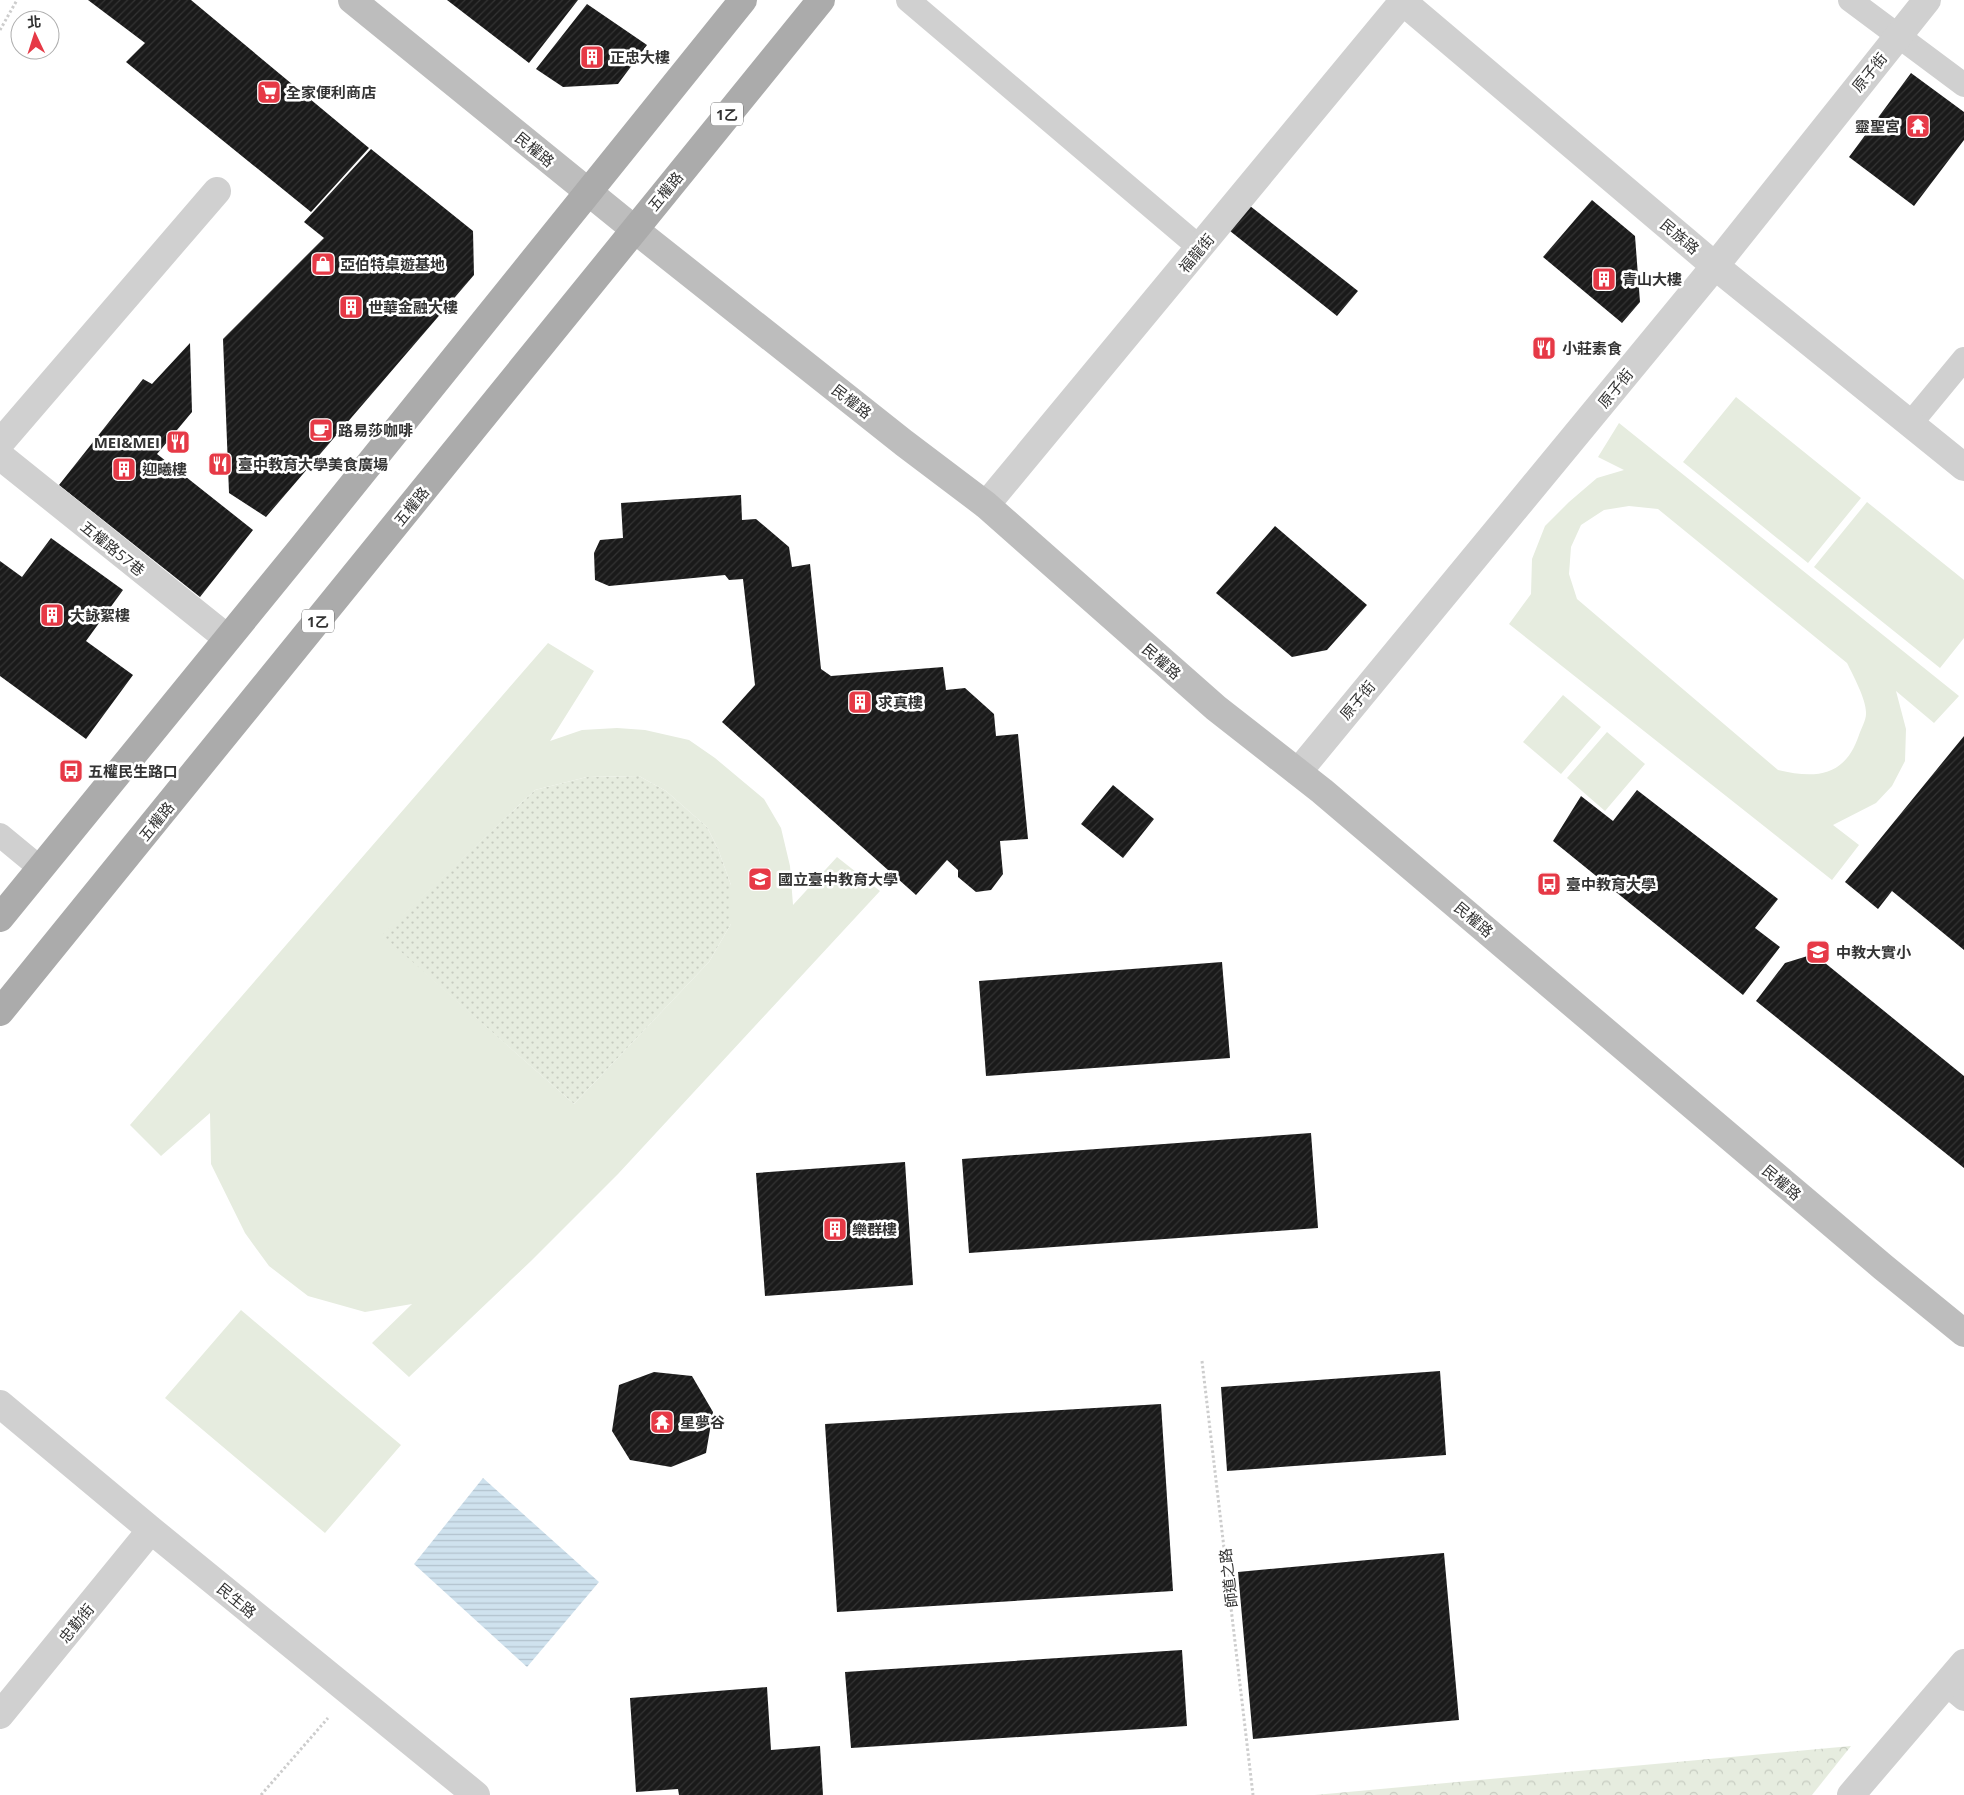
<svg xmlns="http://www.w3.org/2000/svg" width="1964" height="1795" font-family="'Open Sans','Noto Sans TC',sans-serif">
	<style>
		.grass { fill: url(#grass-dots) }
		.park { fill: url(#park-crowns) }
		.pitch { fill: #e6ecdf; fill-rule: evenodd }
		.water { fill: url(#water-rules) }
		.building { fill: url(#building-hatch) }
		.lines { fill: none; stroke-linecap: round; stroke-linejoin: round }
		.path { stroke: #cdcdcd; stroke-width: 3; stroke-dasharray: 2.5 2.5; stroke-linecap: butt }
		.service { stroke: #d0d0d0; stroke-width: 24 }
		.minor { stroke: #d0d0d0; stroke-width: 28 }
		.secondary { stroke: #bdbdbd; stroke-width: 28 }
		.primary { stroke: #ababab; stroke-width: 28 }
		.labels { text-anchor: middle; dominant-baseline: central; stroke-width: 5; stroke-linejoin: round; paint-order: stroke }
		.shield { fill: #fff; stroke: #707070; stroke-width: 1 }
		.shield-label { font-size: 14px; font-weight: bold; fill: #333 }
		.poi-label { font-size: 15px; font-weight: bold; fill: #333; stroke: #fff; text-anchor: start }
		.street-label { font-size: 15px; fill: #333; stroke: #fff }
	</style>
	<defs>
		<pattern id="grass-dots" width="8" height="8" patternUnits="userSpaceOnUse" patternTransform="scale(1.25)"><rect width="8" height="8" fill="#e6ecdf"/><path d="M2 2h.1M6 6h.1" fill="none" stroke="#c6cbc0" stroke-width="1.8" stroke-linecap="round"/></pattern>
		<pattern id="park-crowns" width="20" height="18" patternUnits="userSpaceOnUse" patternTransform="scale(1.25)"><rect width="20" height="18" fill="#e6ecdf"/><path d="M2 6a3 3 0 1 1 6 0M12 15a3 3 0 1 1 6 0" fill="none" stroke="#c6cbc0"/></pattern>
		<pattern id="water-rules" width="6" height="5" patternUnits="userSpaceOnUse" patternTransform="scale(1.25)"><rect width="6" height="5" fill="#cfe2ee"/><path d="M0 2.5h6" fill="none" stroke="#b2c2cd"/></pattern>
		<pattern id="building-hatch" width="6" height="6" patternUnits="userSpaceOnUse" patternTransform="scale(1.25)"><rect width="6" height="6" fill="#1a1a1a"/><path d="M-1 1l2-2M0 6l6-6M5 7l2-2" fill="none" stroke="#333"/></pattern>
	</defs>
	<rect width="100%" height="100%" fill="#fff"/>
	<path class="grass" d="M639 776 666 791 707 827 718 849 731 885V924L709 962 574 1104 381 935 535 790 587 777Z"/>
	<path class="park" d="M1851 1746 1812 1795H1315Z"/>
	<path class="pitch" d="M1736 397 1861 498 1808 563 1683 462Z
		M1619 423 1959 696 1934 723 1896 691 1906 729 1905 761 1892 786 1876 803 1833 825 1859 845 1832 880 1509 624 1531 594 1532 559 1545 526 1569 502 1597 478 1624 470 1598 457ZM1629 506 1658 509 1847 663C1853 675 1867 701 1866 714 1866 720 1861 729 1859 735 1845 777 1816 779 1778 770L1577 599 1569 574 1571 547 1581 525 1604 510Z
		M1867 502 1964 580V638L1940 668 1814 567Z
		M548 643 594 671 550 741 582 730 617 728 645 730 689 740 715 758 764 799 781 828 790 866 793 905 837 857 880 891 618 1174 531 1261 409 1377 372 1343 412 1304 365 1312 308 1296 269 1266 245 1233 211 1164 210 1113 161 1156 130 1125ZM639 776 666 791 707 827 718 849 731 885V924L709 962 574 1104 382 935 535 790 587 777Z
		M1563 695 1601 727 1561 774 1523 742Z
		M1607 732 1645 764 1605 811 1567 778Z
		M241 1310 401 1445 325 1533 165 1398Z"/>
	<path class="water" d="M483 1478 599 1582 527 1667 414 1564Z"/>
	<path class="building" d="M88 0H191L369 148 311 212 126 62 145 43Z
		M447 0H578L529 63Z
		M587 4 647 45 618 84 563 87 536 69Z
		M1911 73 1964 112V140L1914 206 1849 157Z
		M371 149 473 231 474 275 266 517 229 493 223 339 324 238 304 222Z
		M1592 200 1635 236 1640 302 1622 323 1543 257Z
		M1245 202 1358 291 1337 316 1225 227Z
		M190 343 192 412 157 454 253 530 200 597 59 485 143 379 152 384Z
		M741 495 742 520 756 519 789 547 792 567 810 564 821 669 831 676 943 667 946 690 965 688 994 714 996 736 1018 734 1028 839 1000 841 1003 874 991 890 976 892 958 877V870L947 860 916 895 722 722 755 685 743 579 729 580 725 575 609 586 595 580 594 553 600 540 623 538 621 503Z
		M1275 526 1367 605 1327 650 1292 657 1216 593Z
		M51 538 123 590 86 641 133 675 86 739 0 676V561L22 577Z
		M1964 736V950L1892 891 1878 909 1845 882Z
		M1113 785 1154 819 1123 858 1081 824Z
		M1637 790 1778 899 1755 928 1780 947 1743 995 1553 841 1581 796 1613 821Z
		M1814 954 1964 1076V1168L1756 1001 1785 963Z
		M1222 962 1230 1058 986 1076 979 981Z
		M1311 1133 1318 1228 969 1253 962 1159Z
		M905 1162 913 1285 765 1296 756 1173Z
		M1440 1371 1446 1455 1227 1471 1221 1387Z
		M654 1372 692 1376 713 1412 706 1453 671 1467 630 1460 612 1431 619 1385Z
		M1161 1404 1173 1591 837 1612 825 1424Z
		M1444 1553 1459 1720 1253 1739 1238 1572Z
		M1182 1650 1187 1726 851 1748 845 1672Z
		M767 1687 771 1750 820 1746 823 1795H679L678 1789 636 1792 630 1698Z"/>
	<g class="lines">
		<path class="path" d="M0 30 17 0
			M1202 1361 1253 1795
			M261 1795 328 1718"/>
		<path class="service" d="M908 0 1200 248
			M1850 0 1964 85
			M1911 423 1964 359
			M0 835 40 868
			M1946 1684 1964 1699"/>
		<path class="minor" d="M1401 0 1715 266 1964 467
			M0 443 217 191
			M0 456 227 638
			M986 505 1404 0
			M1298 772 1715 266 1927 0
			M0 1404 151 1530 476 1795
			M0 1715 151 1530
			M1851 1795 1964 1663"/>
		<path class="secondary" d="M352 0 634 229 904 443 986 505 1216 708 1322 791 1883 1267 1964 1333"/>
		<path class="primary" d="M0 918 300 550 743 0
			M0 1012 821 0"/>
	</g>
	<defs>
		<g id="building-square" transform="scale(1.25)"><rect x="-9" y="-9" width="18" height="18" rx="4" fill="#e63946" stroke="#fff"/><path d="M-4-6H4V6H1V3H-1V6H-4ZM-2.5-4.3h1.7v1.8h-1.7ZM.8-4.3h1.7v1.8H.8ZM-2.5-1h1.7V.8h-1.7ZM.8-1h1.7V.8H.8Z" fill="#fff"/></g>
		<g id="supermarket-square" transform="scale(1.25)"><rect x="-9" y="-9" width="18" height="18" rx="4" fill="#e63946" stroke="#fff"/><path d="M-6-5.5h2.5l.6 2H6L4.5 2H-2.5L-4.4-4H-6ZM-1.5 3.2a1.3 1.3 0 1 0 .1 0ZM3 3.2a1.3 1.3 0 1 0 .1 0Z" fill="#fff"/></g>
		<g id="temple-square" transform="scale(1.25)"><rect x="-9" y="-9" width="18" height="18" rx="4" fill="#e63946" stroke="#fff"/><path d="M0-6L5-2H3V0L6.5 2.5H4V6H1.5V3h-3V6H-4V2.5H-6.5L-3 0V-2H-5Z" fill="#fff"/></g>
		<g id="shop-square" transform="scale(1.25)"><rect x="-9" y="-9" width="18" height="18" rx="4" fill="#e63946" stroke="#fff"/><path d="M-5-2.5h2.3a2.7 3.5 0 0 1 5.4 0H5L5.5 6h-11ZM-1.5-2.5h3a1.5 2.3 0 0 0-3 0Z" fill="#fff"/></g>
		<g id="restaurant-square" transform="scale(1.25)"><rect x="-9" y="-9" width="18" height="18" rx="4" fill="#e63946" stroke="#fff"/><path d="M-5-6h1v4h1v-4h1v4h1v-4h1v5L-1.5 .5V6h-2V.5L-5-1ZM5-6V6H3V1.5H1.5Q1.5-4 5-6Z" fill="#fff"/></g>
		<g id="cafe-square" transform="scale(1.25)"><rect x="-9" y="-9" width="18" height="18" rx="4" fill="#e63946" stroke="#fff"/><path d="M-5.5-4.5H6V0H3Q3 3.5 0 3.5H-2.5Q-5.5 3.5-5.5 0ZM3-3.2v2h1.7v-2ZM-6 4.5H4V6H-6Z" fill="#fff"/></g>
		<g id="bus-square" transform="scale(1.25)"><rect x="-9" y="-9" width="18" height="18" rx="4" fill="#e63946" stroke="#fff"/><path d="M-5-6H5V4H4V6H2V4H-2V6H-4V4H-5ZM-3.5-4V0h7V-4ZM-3.5 1.2v1.5H-2V1.2ZM2 1.2v1.5H3.5V1.2Z" fill="#fff"/></g>
		<g id="school-square" transform="scale(1.25)"><rect x="-9" y="-9" width="18" height="18" rx="4" fill="#e63946" stroke="#fff"/><path d="M0-5L7-2L0 1L-7-2ZM-4 1L0 2.5L4 1V4Q0 6-4 4Z" fill="#fff"/></g>
	</defs>
	<g fill-rule="evenodd">
		<use href="#building-square" x="592" y="57"/>
		<use href="#supermarket-square" x="269" y="92"/>
		<use href="#temple-square" x="1918" y="126"/>
		<use href="#shop-square" x="323" y="264"/>
		<use href="#building-square" x="1604" y="279"/>
		<use href="#building-square" x="351" y="307"/>
		<use href="#restaurant-square" x="1544" y="348"/>
		<use href="#cafe-square" x="321" y="430"/>
		<use href="#restaurant-square" x="178" y="442"/>
		<use href="#restaurant-square" x="220" y="464"/>
		<use href="#building-square" x="124" y="469"/>
		<use href="#building-square" x="52" y="615"/>
		<use href="#building-square" x="860" y="702"/>
		<use href="#bus-square" x="71" y="771"/>
		<use href="#school-square" x="760" y="879"/>
		<use href="#bus-square" x="1549" y="884"/>
		<use href="#school-square" x="1818" y="952"/>
		<use href="#building-square" x="835" y="1229"/>
		<use href="#temple-square" x="662" y="1422"/>
	</g>
	<g class="labels">
		<g class="shield">
			<rect x="711" y="102.5" width="32" height="23" rx="4"/>
			<rect x="302" y="609.5" width="32" height="23" rx="4"/>
		</g>
		<g class="shield-label">
			<text x="727" y="114">1乙</text>
			<text x="318" y="621">1乙</text>
		</g>
		<g class="poi-label">
			<text x="610" y="57">正忠大樓</text>
			<text x="286" y="92">全家便利商店</text>
			<text x="1900" y="126" text-anchor="end">靈聖宮</text>
			<text x="340" y="264">亞伯特桌遊基地</text>
			<text x="1622" y="279">青山大樓</text>
			<text x="368" y="307">世華金融大樓</text>
			<text x="1562" y="348">小莊素食</text>
			<text x="338" y="430">路易莎咖啡</text>
			<text x="160" y="442" text-anchor="end">MEI&amp;MEI</text>
			<text x="238" y="464">臺中教育大學美食廣場</text>
			<text x="142" y="469">迎曦樓</text>
			<text x="70" y="615">大詠絮樓</text>
			<text x="878" y="702">求真樓</text>
			<text x="88" y="771">五權民生路口</text>
			<text x="778" y="879">國立臺中教育大學</text>
			<text x="1566" y="884">臺中教育大學</text>
			<text x="1836" y="952">中教大實小</text>
			<text x="852" y="1229">樂群樓</text>
			<text x="680" y="1422">星夢谷</text>
		</g>
		<g class="street-label">
			<text transform="translate(1869 72) rotate(-51)">原子街</text>
			<text transform="translate(535 149) rotate(39)">民權路</text>
			<text transform="translate(665 191) rotate(-51)">五權路</text>
			<text transform="translate(1680 236) rotate(40)">民族路</text>
			<text transform="translate(1196 253) rotate(-50)">福龍街</text>
			<text transform="translate(1615 388) rotate(-51)">原子街</text>
			<text transform="translate(852 401) rotate(38)">民權路</text>
			<text transform="translate(411 506) rotate(-51)">五權路</text>
			<text transform="translate(113 548) rotate(39)">五權路57巷</text>
			<text transform="translate(1162 661) rotate(41)">民權路</text>
			<text transform="translate(1357 700) rotate(-50)">原子街</text>
			<text transform="translate(156 821) rotate(-51)">五權路</text>
			<text transform="translate(1474 919) rotate(40)">民權路</text>
			<text transform="translate(1782 1182) rotate(40)">民權路</text>
			<text transform="translate(1228 1578) rotate(-97)">師道之路</text>
			<text transform="translate(237 1600) rotate(39)">民生路</text>
			<text transform="translate(76 1623) rotate(-51)">忠勤街</text>
		</g>
	</g>
	<g transform="translate(35 35) rotate(356)"><circle r="24" fill="#ffffff" stroke="#adadad"/>
	<path d="M0-4L9 19L0 12L-9 19Z" fill="#e63946"/>
	<text y="-8" font-size="14" font-weight="bold" text-anchor="middle" fill="#333333">北</text>
	</g>
</svg>
